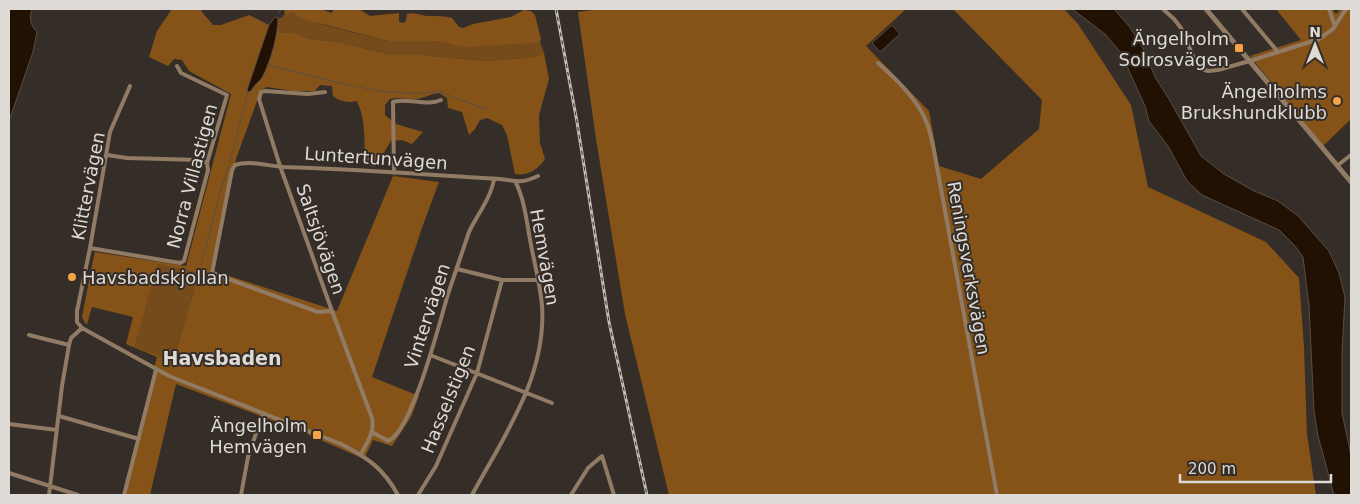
<svg xmlns="http://www.w3.org/2000/svg" width="1360" height="504" font-family="'DejaVu Sans',sans-serif">
	<style>
		.green { fill: #764b1c }
		.forest { fill: #855318; fill-rule: evenodd }
		.water { fill: #211102; stroke: #5a4d42 }
		.lines { fill: none; stroke-linecap: round; stroke-linejoin: round }
		.stream { stroke: #5a4d42; stroke-width: 1 }
		.minor { stroke: #927b64; stroke-width: 4 }
		.tertiary { stroke: #927b64; stroke-width: 5 }
		.rail-casing { stroke: #c0bcb7; stroke-width: 3 }
		.rail { stroke: #352e28; stroke-width: 1; stroke-dasharray: 4; stroke-linecap: butt }
		.poi-dot { fill: #f5a346; stroke: #352e28; stroke-width: 2 }
		.labels { text-anchor: middle; dominant-baseline: central; stroke-width: 4; stroke-linejoin: round; paint-order: stroke }
		.poi-label { font-size: 18px; fill: #dedad6; stroke: #352e28; text-anchor: end }
		.street-label { font-size: 18px; fill: #dedad6; stroke: #352e28 }
		.neighbourhood-label { font-size: 19px; font-weight: bold; fill: #dedad6; stroke: #352e28 }
	</style>
	<rect width="100%" height="100%" fill="#352e28"/>
	<path class="green" d="M291 12 324 25 388 41H434L448 44 480 46 540 42 544 53 533 57 486 61 421 55H392L338 42 311 39 292 32 282 33 276 29 278 18H281L285 14H289Z
		M158 263 199 273 173 361 135 346Z"/>
	<path class="forest" d="M172 9H201L202 12 213 25H221L249 15 269 25 247 90 251 91 256 83 259 80 270 55 276 29 282 33 292 32 311 39 338 42 392 55H421L486 61 533 57 544 53 549 79 539 115 540 143 545 159C537 170 529 176 515 174L507 135 502 125 487 118 480 120 475 129 469 135 462 112 448 108 447 98 439 93C430 94 423 99 414 99 405 99 399 97 390 99L385 105V115L396 124 423 132 412 144 402 140 391 141 375 167 370 166 365 161C364 141 366 120 357 101 348 103 340 102 333 96L332 86 320 85 315 91H293L267 87 261 90 236 159 214 271 337 311 393 176 439 182 423 225 372 377 419 396 411 417 392 446 373 440 364 459 300 431 176 384 150 495H123L157 357 126 344 133 317 92 307 87 324 85 323 82 317 93 260 95 252 186 266 231 94 189 71 182 60 174 59 168 66 149 57 157 31ZM158 264 199 273 173 361 135 346Z
		M284 9H321L331 13 335 9H359L370 16 399 13V22L403 23 406 21 407 14C416 11 423 17 431 16 438 16 444 16 452 18L459 27 463 28 473 24 511 17 524 10 531 11 535 15 541 39 540 42 535 43 464 47 434 41H388L303 19 291 12 289 14H285Z
		M601 9H906L866 46 929 111 939 166 981 179 1039 129 1042 100 953 9H1064L1078 24 1131 105 1148 187 1266 242 1299 278 1304 347 1307 434 1316 495H669L625 314 596 139 578 12Z
		M1276 9H1332L1336 14 1341 9H1351V119L1323 146 1250 56 1301 40Z"/>
	<path class="water" d="M9 9H32C29 19 30 24 37 32L33 52 9 121Z
		M1072 9H1114L1129 26 1143 48 1155 77 1169 99 1201 156 1224 174 1252 190 1278 201 1298 216 1329 251 1339 273 1345 297 1342 352V413L1351 455V495H1334L1318 436 1314 411 1309 306 1303 257 1295 246 1279 230 1202 195 1187 181 1168 146 1149 121 1145 106 1121 53 1105 34Z
		M275 17 278 18C278 35 271 60 263 76 260 82 254 84 251 91L248 92 247 90 269 25Z
		M892 25 900 34 880 52 872 43Z"/>
	<g class="lines">
		<path class="stream" d="M279 13 281 9
			M267 65 344 84 379 91 408 93H426L438 91 487 110
			M230 162 248 92
			M201 265 221 189 229 166"/>
		<path class="minor" d="M1163 9 1174 19 1181 28 1196 63 1202 69 1208 71 1218 70 1253 60 1319 39 1333 29 1346 9
			M1242 9 1278 52
			M1329 9 1335 26
			M878 63C896 79 917 99 926 121 932 135 934 152 937 167L997 495
			M130 86 110 132 90 248 77 311V322L82 328 169 376 341 444C368 458 383 468 398 495
			M325 92 308 94 265 91 261 92 259 99 280 166 332 311 372 418C375 432 367 442 361 454
			M107 155 127 158 199 160 207 163
			M1338 165 1351 155
			M394 173 393 102C408 97 426 107 441 100
			M90 248 180 263 184 261 208 170 207 163 227 95 181 73 177 66
			M457 269 502 280H538
			M332 311 318 312 212 273 232 170 235 165C249 160 268 166 284 167 356 169 428 175 500 179 518 181 520 184 538 176
			M29 335 69 345
			M430 355 552 403
			M59 416 139 439
			M9 424 57 430
			M372 432 388 441C412 432 440 321 448 294 455 273 462 253 469 232 477 215 491 198 494 179
			M9 473 78 495
			M49 495 62 386 69 345 71 338 82 328
			M124 495 156 370
			M241 495 248 457 263 413
			M418 495 436 466 477 373 502 280
			M472 495C504 436 547 376 542 305 540 285 535 265 531 245 527 225 525 201 516 183
			M571 495 588 468 602 456 614 495"/>
		<path class="tertiary" d="M1206 9 1351 182"/>
		<g class="rail-casing">
			<path id="rail" d="M556 9 577 122 609 322 647 495"/>
		</g>
		<use href="#rail" class="rail"/>
	</g>
	<g class="poi-dot">
		<rect x="1234" y="43" width="10" height="10" rx="2.5"/>
		<circle cx="1337" cy="101" r="5"/>
		<circle cx="72" cy="277" r="5"/>
		<rect x="312" y="430" width="10" height="10" rx="2.5"/>
	</g>
	<g class="labels">
		<g class="poi-label">
			<text x="1229" y="38">Ängelholm<tspan x="1229" dy="21">Solrosvägen</tspan></text>
			<text x="1327" y="91">Ängelholms<tspan x="1327" dy="21">Brukshundklubb</tspan></text>
			<text x="82" y="277" text-anchor="start">Havsbadskjollan</text>
			<text x="307" y="425">Ängelholm<tspan x="307" dy="21">Hemvägen</tspan></text>
		</g>
		<g class="street-label">
			<text transform="translate(376 158) rotate(4)">Luntertunvägen</text>
			<text transform="translate(192 176) rotate(-75)">Norra Villastigen</text>
			<text transform="translate(88 186) rotate(-79)">Klittervägen</text>
			<text transform="translate(321 239) rotate(71)">Saltsjövägen</text>
			<text transform="translate(545 257) rotate(80)">Hemvägen</text>
			<text transform="translate(969 268) rotate(80)">Reningsverksvägen</text>
			<text transform="translate(427 316) rotate(-72)">Vintervägen</text>
			<text transform="translate(448 399) rotate(-68)">Hasselstigen</text>
		</g>
		<g class="neighbourhood-label">
			<text x="222" y="358">Havsbaden</text>
		</g>
	</g>
	<rect width="1360" height="504" fill="none" stroke="#dedad6" stroke-width="20"/>
	<g transform="translate(1315 45)" stroke="#352e28" stroke-width="4" paint-order="stroke">
	<path d="M0-4L9 19L0 12L-9 19Z" fill="#dedad6"/>
	<text y="-8" font-size="14" font-weight="bold" text-anchor="middle" fill="#dedad6">N</text>
	</g>
	<path d="M1180 474v8h151v-8" fill="none" stroke="#dedad6" stroke-width="2.5"/>
	<text x="1188" y="474" font-size="15" fill="#dedad6" stroke="#352e28" stroke-width="4" paint-order="stroke">200 m</text>
</svg>
